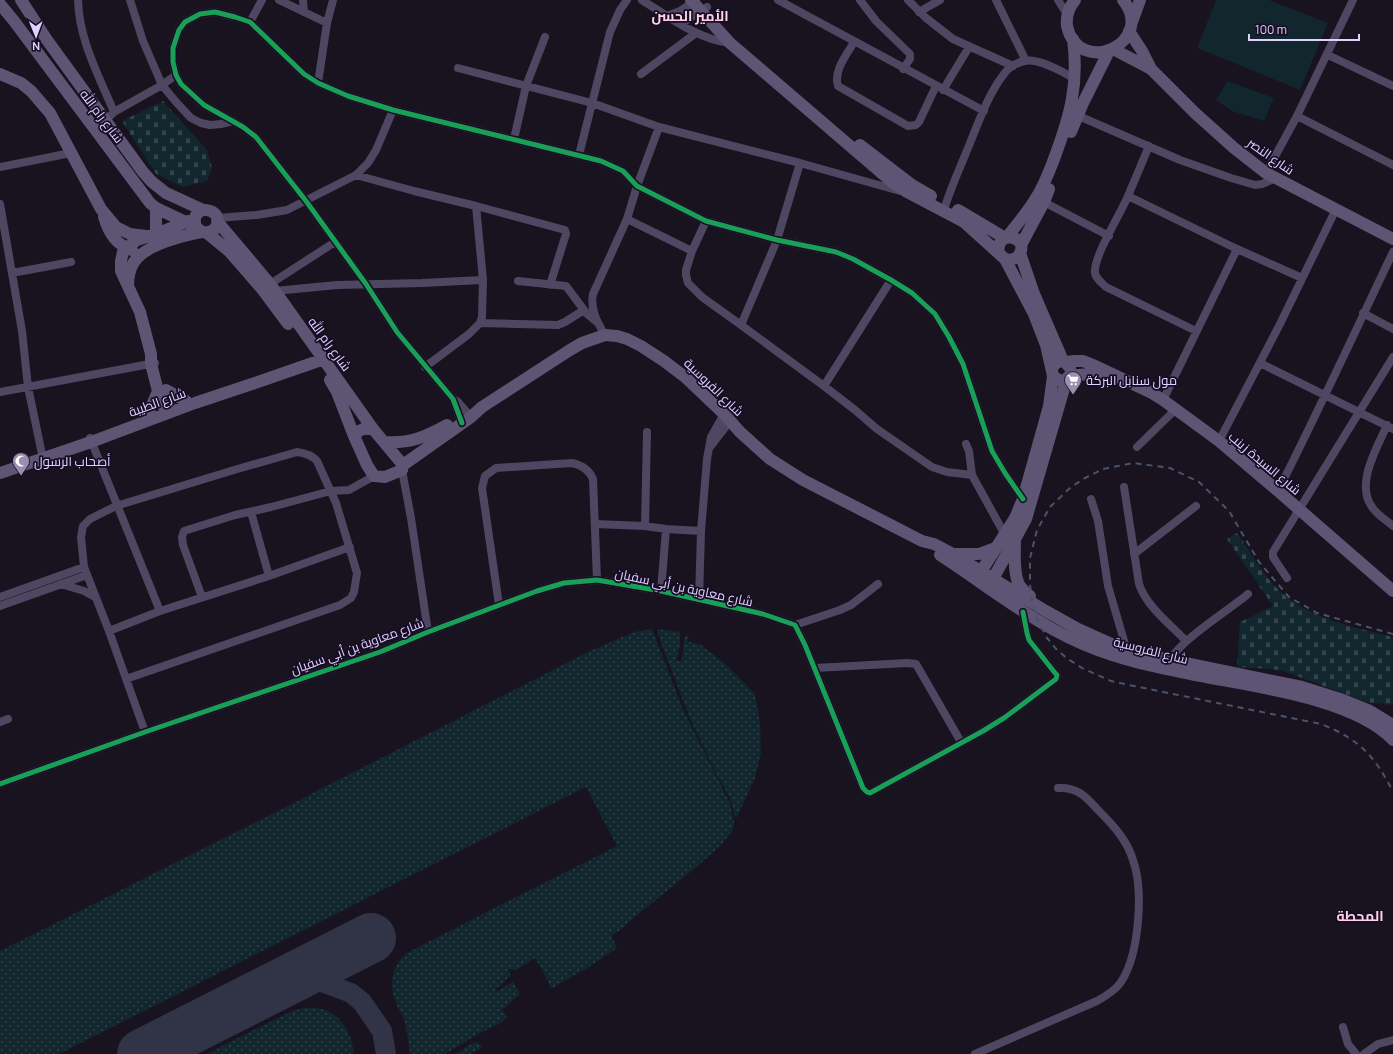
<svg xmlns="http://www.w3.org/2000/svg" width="1393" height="1054" font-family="Manrope,Cairo,sans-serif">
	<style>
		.grass { fill: url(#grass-dots) }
		.cemetery { fill: url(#cemetery-stones) }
		.park { fill: #11262d }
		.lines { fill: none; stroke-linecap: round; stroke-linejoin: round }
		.taxiway { stroke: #303446; stroke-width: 20 }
		.runway { stroke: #303446; stroke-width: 50 }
		.street { stroke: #4e4761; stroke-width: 8 }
		.secondary { stroke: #5e5473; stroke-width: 12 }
		.rail { stroke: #48546c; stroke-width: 2; stroke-dasharray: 6 5; stroke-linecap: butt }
		.cycleway-casing { stroke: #170d25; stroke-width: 8 }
		.cycleway { stroke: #1a9f57; stroke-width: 5 }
		.labels { text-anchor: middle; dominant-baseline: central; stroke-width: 3.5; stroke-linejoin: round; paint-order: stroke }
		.street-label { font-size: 13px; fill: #e1d1ff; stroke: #170d25 }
		.poi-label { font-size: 13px; fill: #e1d1ff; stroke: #170d25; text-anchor: start }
		.neighbourhood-label { font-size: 14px; font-weight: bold; fill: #ffd3e5; stroke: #170d25 }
	</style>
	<defs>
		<pattern id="grass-dots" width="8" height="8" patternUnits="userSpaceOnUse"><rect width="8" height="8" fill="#11262d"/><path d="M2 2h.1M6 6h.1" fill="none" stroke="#33444c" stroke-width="1.8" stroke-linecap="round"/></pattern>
		<pattern id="cemetery-stones" width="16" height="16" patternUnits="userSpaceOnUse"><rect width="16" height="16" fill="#11262d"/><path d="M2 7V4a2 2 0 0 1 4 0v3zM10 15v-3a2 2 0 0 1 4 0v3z" fill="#33444c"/></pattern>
	</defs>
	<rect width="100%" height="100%" fill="#18131f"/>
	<path class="grass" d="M652 629 683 709 730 803 734 821 733 830 721 845 700 864 630 921 621 930 613 934 612 937 617 948 586 969 562 982 551 989 546 977 535 958 516 970 509 969V973L511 975 495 990V992L513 982 520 994 502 1010 507 1017 499 1024 480 1033 445 1054H410C408 1042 407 1029 403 1017 400 1011 397 1006 395 1000 389 984 392 965 406 954 411 951 417 948 422 945L617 846 586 787 59 1054H0V951L276 812 588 652 634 632Z
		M657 629 680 632V646L676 661H682L684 639 689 633 687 641 701 645 729 667 755 694 760 724 761 753 755 778 736 819 729 796 718 777 690 719 661 643Z
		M304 1008C308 1008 312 1007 317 1008 340 1011 352 1033 354 1054H206L292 1011Z
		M478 1042 482 1048 471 1054H454L474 1043Z"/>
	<path class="cemetery" d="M163 101 207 150 212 168 207 181 183 187 156 174 122 121Z
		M1237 533C1249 549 1259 568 1272 583 1303 618 1350 626 1393 637V705L1366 702 1283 671 1271 669 1237 667 1240 622 1273 606 1227 539Z"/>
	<path class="park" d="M1216 0H1269L1328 23 1300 90 1197 48Z
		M1227 81 1274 98 1264 121 1232 111 1216 100Z"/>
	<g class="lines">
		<path class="taxiway" d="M280 984 319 981 351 993 362 1002 382 1031 386 1054"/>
		<path class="runway" d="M142 1054 371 938"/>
		<path class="street" d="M78 0C79 40 99 76 114 112
			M130 0 143 41 162 85 176 102 191 118 201 123 210 125 221 124 233 121
			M279 0 327 23
			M303 0 304 12
			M642 0C669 17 697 39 730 43
			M778 0 984 111
			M860 0 876 21 910 54V59L903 69
			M908 0 926 18 953 39 1013 66
			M996 0 1026 61
			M1058 0 1067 14
			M919 12 940 0
			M667 16 680 11 696 0
			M250 22 262 0
			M681 24 707 7
			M854 42C847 54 833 71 838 86L908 126 916 125 919 122 936 86
			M1328 55 1393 86
			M458 68 592 103 659 127 800 163 900 191
			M641 74 696 33
			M318 83 327 23 333 0
			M943 90 969 47
			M1074 114 1180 160 1231 178 1255 185 1262 184 1276 178
			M1297 116 1393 165
			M106 120 114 112 162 85 176 75
			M514 139 526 86 545 37
			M579 155 610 32 620 10 627 0
			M0 167 71 153
			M1266 173 1297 116 1353 0
			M356 175 414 191 476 206 483 280 482 317 480 323 469 334 425 367
			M1128 196 1149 146
			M1040 200 1109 236
			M0 204 22 331 28 387 43 459
			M476 206 565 230 566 234 550 285
			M944 210C950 189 960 168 968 148 978 124 988 94 1004 74 1009 67 1016 63 1024 61 1039 58 1063 72 1075 79
			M217 218 257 215 287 210 356 175 368 163 376 150 393 110
			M627 219 692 251
			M706 221 692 251 686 270V275L688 283 702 297 741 325 824 386 855 410 877 429 932 467 947 472 972 475
			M12 273 71 262
			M518 281 566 286 587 314 598 323
			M267 286 335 242
			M275 291 337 285 422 283 483 280
			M1363 313 1393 329
			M480 323 558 325 565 322 584 310
			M741 325 777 240 800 163
			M1196 331 1106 287C1102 283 1096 279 1095 273 1093 257 1121 213 1128 196L1237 249 1302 278
			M605 335C597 322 590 309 593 294L627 219 637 186 659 127
			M1260 363 1393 429
			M824 386 891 280
			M0 392 155 363
			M453 399 458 402 471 417
			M1163 400 1237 249
			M462 423 453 399 397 332 366 284 306 201 256 137 243 127 204 105 181 84 176 75 173 62V48L179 30 185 22 200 14 215 12 235 17 250 22 304 74 318 83 348 96 393 110 601 161 623 171 637 186 706 221 777 240 836 252 853 259 891 280 912 293 935 314 949 337 963 364 992 451 1005 473 1023 499
			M1387 425C1377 448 1355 484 1372 507 1377 515 1386 520 1393 526
			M90 438 160 611
			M1219 441 1280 324 1336 209
			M966 444 969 451 972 475 1005 535
			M710 447 730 421
			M1137 447 1176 409
			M402 470 411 518 428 632
			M1124 487 1139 584C1146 606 1171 625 1186 641
			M1278 491C1318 412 1355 332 1393 252
			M1091 499 1098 521 1108 586 1127 651
			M251 512 269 576
			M595 524 645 526 666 529 701 531
			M645 526 647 432
			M1134 554 1196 506
			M1287 578 1273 557V552L1393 357
			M61 584 84 591 95 597
			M661 591 666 529
			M0 597 84 567
			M202 597 183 545 182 537 184 531 235 515 271 507 331 491 349 490 374 476
			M699 600 701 531 707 459 711 437 724 414
			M499 605 482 488 485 476 496 468 572 463C582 465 589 470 593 479L597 580
			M0 606 87 575
			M795 625 840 610 851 605 878 584
			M109 631 160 611 269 576 350 547
			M1169 664C1172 645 1232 608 1248 594
			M815 668 907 663 916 664 961 742
			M126 679 340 605 351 598 354 592 357 573 336 503 317 461C312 455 305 453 297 452L234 470 116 506 90 519 83 526 81 537 84 567 109 631 145 732
			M0 722 8 719
			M0 784 145 732 380 652 428 632 537 591 564 583 597 580 661 591 763 614 795 625 805 645 863 788 867 792 870 793 983 731 1004 718 1056 679 1057 675 1055 673 1029 640 1027 633 1023 612
			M1343 1027 1348 1044 1356 1054
			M975 1054 1097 1001C1106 996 1116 990 1121 982 1139 955 1144 891 1133 860 1127 840 1113 825 1099 811 1086 797 1078 787 1058 788
			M1364 1054 1378 1044 1393 1040"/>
		<path class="secondary" d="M21 0 47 40 143 172 152 182 166 193 203 210
			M691 0 730 43 892 182 907 192 964 222 1005 259 1010 260 1018 257C1033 235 994 229 999 253
			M1075 0C1069 7 1066 17 1067 26 1079 79 1157 42 1123 0
			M0 4 14 21 150 203 156 208 196 227 202 232C208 233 213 232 216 227 226 207 188 202 196 227
			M1132 22 1140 0
			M1129 31 1142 51 1151 69
			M1113 49 1151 69 1195 113 1234 148 1266 173 1393 239
			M0 74 21 83 31 91 50 113 101 209 116 227 130 234 146 236
			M1071 132 1083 103 1109 51
			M860 145 912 185 931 196
			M958 210 1005 238
			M104 217C109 233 116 245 132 250
			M217 221 270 284 373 429
			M207 233 229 251 262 289 288 324
			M156 234V208
			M1007 237C1017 224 1028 212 1036 198 1044 186 1049 172 1054 159 1070 116 1079 85 1073 39
			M1021 245 1044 202 1049 189
			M1020 253 1034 294 1063 361
			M1005 259 1034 314 1046 345 1053 376 1059 380
			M128 286C128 277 129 270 134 262 145 245 184 235 202 232
			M1065 362 1075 361H1083L1093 365 1150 392 1163 400 1219 441 1278 491 1393 591
			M1052 369C1054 363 1059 360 1065 362L1070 368
			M1069 376 1108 372
			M330 380 337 392 354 436
			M166 390 186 401
			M166 413 158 391 151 364V354L140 312 121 271V261L123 252 126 248 137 240 156 234 188 221
			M147 414 153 403 158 391
			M363 429H373L403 465 402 470 385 477 374 476 367 465 354 436 359 431Z
			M384 442C410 444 425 437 447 425
			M403 465 471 417 482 407 570 350 582 343 605 335 617 336 627 339 641 346 664 361 685 377 724 414 740 432 770 459 803 480 922 541 934 544 953 554 1044 610 1078 629 1127 651 1302 687 1343 700 1368 710 1393 725
			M0 473 91 442 195 403 255 383 324 359
			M1015 541C1015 553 1013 576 1020 586 1023 590 1026 593 1030 596
			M956 554H979L995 548
			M940 555C991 588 1040 629 1098 650 1133 663 1170 670 1206 677 1259 687 1356 700 1393 740
			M977 578 1015 518 1023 499 1049 406 1053 376
			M989 586 1026 519 1067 378"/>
		<path class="rail" d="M1393 634 1317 613 1289 597 1259 562 1229 511 1199 482 1170 468 1133 463 1103 469 1085 478 1071 487 1050 507 1037 530 1030 558V584L1031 596 1038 621 1047 638 1057 650 1068 659 1082 668 1111 681 1129 685 1321 724C1359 739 1375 756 1393 792"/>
		<g class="cycleway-casing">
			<path id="cycleway" d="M462 423 453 399 397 332 366 284 306 201 256 137 243 127 204 105 181 84 176 75 173 62V48L179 30 185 22 200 14 215 12 235 17 250 22 304 74 318 83 348 96 393 110 601 161 623 171 637 186 706 221 777 240 836 252 853 259 891 280 912 293 935 314 949 337 963 364 992 451 1005 473 1023 499
				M0 784 145 732 380 652 428 632 537 591 564 583 597 580 661 591 763 614 795 625 805 645 863 788 867 792 870 793 983 731 1004 718 1056 679 1057 675 1055 673 1029 640 1027 633 1023 612"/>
		</g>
		<use href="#cycleway" class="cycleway"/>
	</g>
	<defs>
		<g id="supermarket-pin" transform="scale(0.9)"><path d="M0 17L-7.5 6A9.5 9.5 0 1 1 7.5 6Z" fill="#9b8eb1" stroke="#170d25"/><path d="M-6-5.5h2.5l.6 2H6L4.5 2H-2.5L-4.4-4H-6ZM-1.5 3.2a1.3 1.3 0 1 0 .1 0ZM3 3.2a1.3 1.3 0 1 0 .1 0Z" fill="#fff"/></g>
		<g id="mosque-pin" transform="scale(0.9)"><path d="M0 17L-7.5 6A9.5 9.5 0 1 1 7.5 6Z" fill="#9b8eb1" stroke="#170d25"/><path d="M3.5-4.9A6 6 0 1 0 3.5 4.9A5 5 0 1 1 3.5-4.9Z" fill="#fff"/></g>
	</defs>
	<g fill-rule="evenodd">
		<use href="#supermarket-pin" x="1073" y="380"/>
		<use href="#mosque-pin" x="21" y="461"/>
	</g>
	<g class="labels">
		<g class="street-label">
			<text transform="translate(102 116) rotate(53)">شارع رام الله</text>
			<text transform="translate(1271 156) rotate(35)">شارع النصر</text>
			<text transform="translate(330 344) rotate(54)">شارع رام الله</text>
			<text transform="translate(714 387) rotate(44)">شارع الفروسية</text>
			<text transform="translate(157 402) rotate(-20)">شارع الطيبة</text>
			<text transform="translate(1265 463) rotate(40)">شارع السيدة زينب</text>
			<text transform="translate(684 587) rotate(12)">شارع معاوية بن أبي سفيان</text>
			<text transform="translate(357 646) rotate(-20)">شارع معاوية بن أبي سفيان</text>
			<text transform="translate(1151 650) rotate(14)">شارع الفروسية</text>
		</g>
		<g class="poi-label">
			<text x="1086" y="380">مول سنابل البركة</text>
			<text x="34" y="461">أصحاب الرسول</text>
		</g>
		<g class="neighbourhood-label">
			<text x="690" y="15">الأمير الحسن</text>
			<text x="1360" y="915">المحطة</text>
		</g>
	</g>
	<g transform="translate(36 36) rotate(179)" stroke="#170d25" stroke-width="3" paint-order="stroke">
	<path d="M0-3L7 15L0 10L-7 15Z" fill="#e1d1ff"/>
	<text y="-6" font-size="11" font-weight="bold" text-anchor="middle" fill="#e1d1ff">N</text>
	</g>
	<path d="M1249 34v6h110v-6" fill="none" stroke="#e1d1ff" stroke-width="2"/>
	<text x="1255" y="34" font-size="12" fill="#e1d1ff" stroke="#170d25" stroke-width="3" paint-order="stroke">100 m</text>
</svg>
